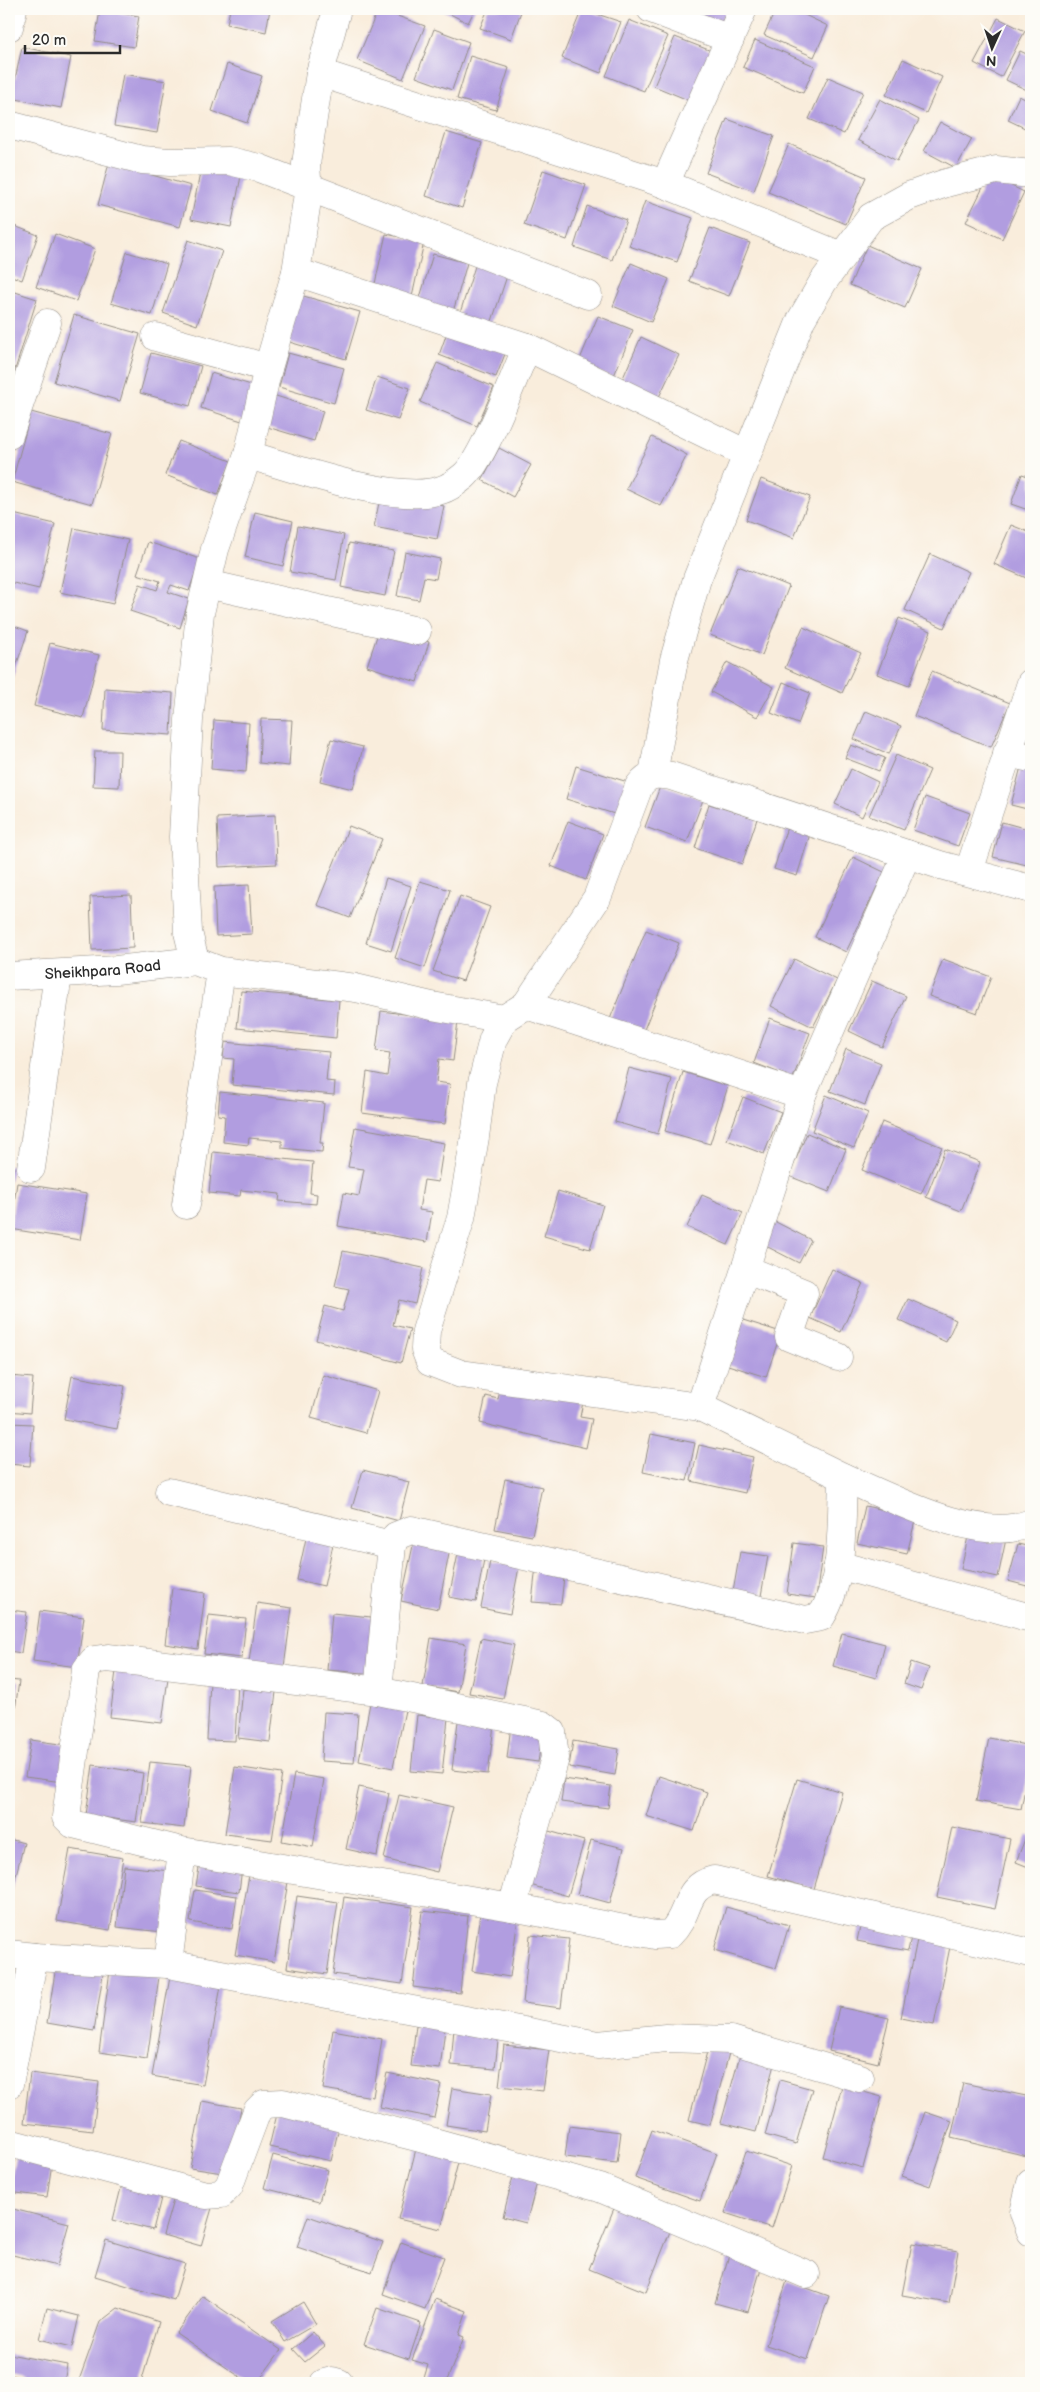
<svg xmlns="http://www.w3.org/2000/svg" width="1040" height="2392" font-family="'Balsamiq Sans',sans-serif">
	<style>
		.building { fill: #b19de0 }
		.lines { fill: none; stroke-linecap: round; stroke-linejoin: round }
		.minor-casing { stroke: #928c84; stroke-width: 29 }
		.minor { stroke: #fff; stroke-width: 28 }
		.labels { text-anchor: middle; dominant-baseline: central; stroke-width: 4; stroke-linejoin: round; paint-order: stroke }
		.street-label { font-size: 15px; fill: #2b2b2b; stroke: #fdfcf7 }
	</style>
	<rect width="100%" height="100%" fill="#fdfcf7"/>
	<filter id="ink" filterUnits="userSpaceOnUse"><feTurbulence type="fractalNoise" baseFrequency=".02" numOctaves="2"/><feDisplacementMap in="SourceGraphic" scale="10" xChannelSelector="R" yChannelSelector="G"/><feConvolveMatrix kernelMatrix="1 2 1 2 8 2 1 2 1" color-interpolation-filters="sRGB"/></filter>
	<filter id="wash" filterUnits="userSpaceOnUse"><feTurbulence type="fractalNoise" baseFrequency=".0096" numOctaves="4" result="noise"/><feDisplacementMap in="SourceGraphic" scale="20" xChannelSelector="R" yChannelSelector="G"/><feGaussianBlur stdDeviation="1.12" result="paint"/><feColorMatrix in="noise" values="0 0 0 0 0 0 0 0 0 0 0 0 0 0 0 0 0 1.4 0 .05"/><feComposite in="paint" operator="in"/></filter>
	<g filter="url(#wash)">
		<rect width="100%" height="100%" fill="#f9eddc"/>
		<g id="blocks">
			<path class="building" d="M230 9H270L266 32 227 24Z
				M378 9 425 26 403 79 357 60Z
				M440 9H475L468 23Z
				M488 9H522L511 39 480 28Z
				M582 9 621 22 601 73 562 58Z
				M680 9H727L721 25Z
				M776 9H792L828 26 814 57 764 35Z
				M100 10 139 16 134 47 95 41Z
				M998 18 1025 31 1001 77 974 63Z
				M629 20 668 36 644 91 606 76Z
				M434 29 469 42 452 90 416 77Z
				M675 37 714 52 693 102 654 86Z
				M755 40 815 66 803 93 743 67Z
				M22 47 71 57 61 108 11 98Z
				M1020 51 1031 56V86L1029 91 1006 80Z
				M470 56 509 68 496 110 457 99Z
				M903 59 942 77 926 113 886 95Z
				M227 64 262 76 247 123 212 111Z
				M123 74 166 81 157 133 114 126Z
				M828 77 863 92 844 134 809 119Z
				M1019 96 1031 102V131L1008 120Z
				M880 99 919 120 897 161 858 140Z
				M727 119 774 136 754 191 706 173Z
				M940 122 972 139 956 168 924 151Z
				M446 132 482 143 462 208 426 196Z
				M789 144 866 177 846 224 768 192Z
				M109 163 191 186 180 227 98 205Z
				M201 168 241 176 231 227 191 219Z
				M543 170 586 185 567 240 524 225Z
				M989 175 1024 192 1002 239 966 222Z
				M645 201 693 218 677 262 629 246Z
				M587 206 626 220 612 260 574 247Z
				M9 224 38 235 22 280 9 275Z
				M710 228 750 243 729 296 689 281Z
				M55 234 95 249 76 301 36 287Z
				M386 234 424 242 412 297 374 288Z
				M188 240 222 251 197 325 163 313Z
				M867 245 922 269 905 308 850 285Z
				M127 252 167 264 152 315 111 303Z
				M433 254 467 263 453 312 419 301Z
				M477 260 509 270 489 330 458 319Z
				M631 263 669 279 651 322 613 306Z
				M9 290 37 299 14 373 9 372Z
				M300 295 360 312 346 359 286 341Z
				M74 315 140 334 120 401 54 382Z
				M598 316 633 330 613 378 578 364Z
				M449 327 507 349 496 377 439 355Z
				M641 337 679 355 659 397 622 380Z
				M151 353 201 366 190 406 140 393Z
				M288 353 344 368 334 403 279 387Z
				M437 363 494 387 477 426 420 402Z
				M211 373 258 387 248 423 201 408Z
				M377 377 410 388 398 420 366 410Z
				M273 395 323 411 314 441 264 426Z
				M31 412 112 434 92 504 12 482Z
				M652 437 687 455 661 506 626 489Z
				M179 441 231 461 218 495 165 475Z
				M499 448 531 465 513 497 482 480Z
				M1022 474 1031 477V511L1011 504Z
				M761 479 810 497 794 538 746 520Z
				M381 493 444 506 437 539 374 527Z
				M255 512 293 521 283 566 245 557Z
				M9 513 55 524 39 589 9 582Z
				M1011 525 1031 533V580L994 564Z
				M298 526 344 535 336 580 290 572Z
				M74 528 128 540 113 604 60 592Z
				M148 542 200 559 189 591 171 585 168 592 189 599 180 628 130 611 140 584 157 590 160 581 137 574Z
				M349 543 394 551 385 596 341 587Z
				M405 552 440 559 436 579 424 577 419 600 397 596Z
				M930 554 969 572 944 628 905 610Z
				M738 566 789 586 762 655 710 635Z
				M899 618 931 631 909 686 877 674Z
				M9 624 28 631 9 687Z
				M380 627 429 642 417 682 367 666Z
				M803 627 861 653 842 693 785 668Z
				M50 643 99 655 83 718 34 706Z
				M727 662 774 687 757 717 711 692Z
				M932 671 1010 703 991 747 914 716Z
				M783 682 810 693 798 724 771 713Z
				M105 688 173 693 171 735 103 730Z
				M866 711 901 726 889 754 854 739Z
				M261 719 292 720 289 766 259 763Z
				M214 720 249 723 246 772 211 769Z
				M331 739 363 747 353 789 320 781Z
				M851 745 885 758 879 771 845 758Z
				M95 751H120L119 787 93 786Z
				M896 755 930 770 904 830 869 816Z
				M1022 763 1031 765V810L1011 805Z
				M576 766 631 783 621 816 566 799Z
				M851 769 878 782 862 817 835 804Z
				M661 784 703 800 687 842 645 827Z
				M925 797 970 813 958 846 913 830Z
				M709 804 757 819 742 864 695 848Z
				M275 815 277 864 219 867 217 818Z
				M568 821 603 834 586 880 551 866Z
				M1002 822 1031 830V866L993 857Z
				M349 826 382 839 350 918 317 905Z
				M787 827 810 834 797 876 774 869Z
				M853 857 884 872 846 952 815 937Z
				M386 878 411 886 391 951 366 943Z
				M420 881 450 890 425 968 395 958Z
				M249 885 252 934 216 936 214 887Z
				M131 895 133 948 92 950 90 897Z
				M460 896 490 907 463 981 433 971Z
				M646 930 679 943 643 1032 610 1019Z
				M794 959 837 980 813 1027 771 1006Z
				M943 959 991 977 977 1013 929 996Z
				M872 981 906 996 882 1047 849 1031Z
				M241 991 339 1000 336 1038 237 1028Z
				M381 1011 458 1021 453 1061 439 1059 436 1082 450 1084 445 1124 362 1113 367 1072 387 1076 390 1053 376 1051Z
				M770 1018 810 1033 793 1078 754 1063Z
				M225 1042 329 1052 326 1081 335 1082 334 1095 232 1085 234 1059 223 1058Z
				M846 1049 881 1063 865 1105 830 1091Z
				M629 1068 672 1079 658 1134 615 1122Z
				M683 1072 728 1086 710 1144 665 1131Z
				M220 1092 324 1103 320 1143H323L322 1152 282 1148V1141L249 1138 248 1145 223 1142 225 1116 218 1115Z
				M826 1095 868 1113 854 1148 812 1131Z
				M743 1097 781 1112 764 1154 727 1140Z
				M882 1122 942 1147 921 1194 862 1170Z
				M355 1127 444 1143 438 1182 424 1180 419 1210 432 1212 427 1242 338 1226 344 1193 359 1196 364 1169 348 1167Z
				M807 1133 846 1149 829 1192 789 1176Z
				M945 1149 980 1162 961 1211 926 1197Z
				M213 1152 313 1162 310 1193 317 1194 316 1204 279 1201 280 1194 241 1190 240 1196 209 1193Z
				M9 1166 14 1167 9 1183Z
				M17 1183 87 1194 80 1240 10 1229Z
				M558 1191 603 1205 590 1249 544 1236Z
				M702 1195 743 1213 728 1245 687 1227Z
				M774 1221 811 1240 799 1263 762 1244Z
				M343 1251 423 1268 415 1304 399 1300 393 1325 410 1329 401 1363 316 1340 325 1306 343 1311 349 1289 335 1286Z
				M832 1269 863 1283 841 1332 810 1318Z
				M908 1299 956 1320 946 1342 898 1320Z
				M743 1320 781 1332 766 1377 728 1365Z
				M323 1375 378 1391 366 1433 311 1418Z
				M9 1376 33 1378 30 1413 9 1411Z
				M72 1376 125 1386 117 1429 64 1419Z
				M502 1384 583 1402 580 1417 592 1419 586 1448 480 1423 486 1396 498 1399Z
				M9 1423 33 1424 30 1466 9 1464Z
				M651 1434 695 1443 687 1481 643 1472Z
				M699 1445 753 1457 745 1493 691 1481Z
				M363 1470 409 1482 399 1521 352 1508Z
				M505 1479 542 1487 532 1536 495 1529Z
				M865 1506 916 1517 907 1554 857 1543Z
				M308 1529 335 1535 324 1586 297 1580Z
				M969 1532 1006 1539 998 1577 961 1569Z
				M414 1541 450 1549 438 1609 401 1601Z
				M794 1543 823 1547 816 1598 787 1594Z
				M1018 1544 1031 1547V1587L1008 1581Z
				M459 1549 485 1554 476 1602 449 1597Z
				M740 1552 768 1556 761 1596 733 1592Z
				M490 1561 519 1567 510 1614 481 1608Z
				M536 1566 565 1568 561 1604 532 1602Z
				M172 1588 205 1593 198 1649 165 1644Z
				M257 1603 292 1608 284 1667 249 1662Z
				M9 1610 27 1612 21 1653 9 1651Z
				M40 1611 84 1617 77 1667 33 1661Z
				M332 1613 381 1618 376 1674 327 1670Z
				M209 1615 246 1619 242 1658 204 1654Z
				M842 1633 885 1644 876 1678 833 1666Z
				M431 1638 466 1644 458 1692 423 1686Z
				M481 1638 514 1645 503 1699 469 1693Z
				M911 1662 929 1668 921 1690 904 1684Z
				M116 1671 168 1678 162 1723 110 1717Z
				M9 1680 19 1681 14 1718H9Z
				M210 1681 238 1682 235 1741 207 1740Z
				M243 1689 276 1692 270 1742 238 1738Z
				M370 1703 405 1710 393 1768 359 1761Z
				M324 1712 358 1714 354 1763 321 1761Z
				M417 1715 448 1718 442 1774 411 1771Z
				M458 1721 494 1725 488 1774 452 1770Z
				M511 1725 543 1730 538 1762 507 1758Z
				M989 1738 1031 1746V1758L1021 1809 976 1801Z
				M31 1740 74 1746 70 1783 25 1777Z
				M573 1741 619 1749 615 1775 569 1767Z
				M150 1762 191 1766 184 1828 142 1823Z
				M93 1765 143 1773 136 1822 86 1815Z
				M235 1767 282 1774 272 1840 225 1834Z
				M294 1774 324 1779 313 1847 282 1841Z
				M659 1776 707 1792 694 1831 646 1816Z
				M564 1779 611 1786 608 1808 561 1802Z
				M797 1779 842 1792 814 1889 768 1876Z
				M359 1787 389 1793 377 1856 346 1849Z
				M399 1795 453 1807 437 1872 384 1859Z
				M952 1827 1010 1839 995 1909 937 1897Z
				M545 1830 584 1841 568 1896 530 1885Z
				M1027 1834 1031 1836V1868L1016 1862Z
				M9 1839 24 1843 9 1903Z
				M591 1840 624 1848 610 1903 577 1894Z
				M70 1849 123 1858 110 1930 57 1921Z
				M200 1862 242 1868 239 1892 196 1886Z
				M124 1866 170 1871 163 1932 117 1927Z
				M249 1875 288 1882 274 1962 235 1955Z
				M195 1890 237 1896 232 1929 190 1922Z
				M297 1896 338 1902 327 1974 287 1968Z
				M344 1897 413 1907 402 1984 333 1974Z
				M726 1907 789 1925 776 1968 714 1950Z
				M422 1911 468 1916 460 1993 413 1987Z
				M480 1913 518 1918 510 1977 472 1971Z
				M861 1922 912 1932 908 1951 857 1941Z
				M919 1930 952 1937 934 2025 901 2018Z
				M530 1935 569 1939 561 2008 523 2003Z
				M57 1960 104 1968 94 2031 47 2023Z
				M111 1963 160 1970 147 2059 99 2052Z
				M170 1977 221 1986 203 2085 152 2076Z
				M839 2007 889 2018 878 2063 829 2051Z
				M416 2025 445 2029 440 2069 411 2066Z
				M454 2028 499 2032 495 2069 451 2065Z
				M333 2030 382 2039 373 2097 323 2089Z
				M504 2045 549 2050 543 2091 499 2086Z
				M708 2048 729 2053 710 2125 689 2120Z
				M742 2048 776 2057 756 2132 721 2123Z
				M30 2073 99 2082 93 2131 24 2123Z
				M387 2073 441 2084 434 2118 380 2107Z
				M780 2080 812 2089 796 2144 765 2135Z
				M963 2083 1031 2097V2138L1027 2156 951 2138Z
				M842 2086 882 2097 863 2168 823 2157Z
				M452 2088 491 2094 485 2131 446 2125Z
				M202 2101 241 2108 229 2174 190 2168Z
				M278 2110 340 2123 331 2161 269 2147Z
				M925 2112 952 2121 930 2186 902 2176Z
				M569 2126 621 2132 617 2163 565 2157Z
				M652 2130 717 2153 700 2201 635 2178Z
				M416 2149 459 2159 441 2229 398 2219Z
				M16 2151 53 2156 47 2197 9 2192Z
				M746 2151 792 2166 772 2228 725 2213Z
				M273 2155 328 2170 319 2202 264 2188Z
				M514 2173 538 2179 526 2223 503 2217Z
				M122 2184 162 2194 153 2230 113 2220Z
				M174 2197 212 2208 201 2246 163 2235Z
				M617 2201 673 2224 646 2292 589 2269Z
				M9 2208 69 2223 57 2266 9 2254Z
				M308 2216 383 2242 372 2272 297 2247Z
				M106 2240 185 2264 174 2300 95 2276Z
				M401 2242 444 2257 425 2309 383 2294Z
				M912 2243 958 2251 949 2303 902 2295Z
				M729 2255 762 2265 748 2312 715 2303Z
				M787 2281 829 2296 808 2359 766 2345Z
				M203 2296 281 2350 257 2383H249L176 2333Z
				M435 2299 467 2311 459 2335 464 2337 446 2383 424 2378 428 2365 412 2360Z
				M303 2302 316 2324 285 2342 272 2321Z
				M47 2308 79 2316 72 2347 39 2339Z
				M118 2308 159 2322 141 2383H78L100 2322Z
				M377 2308 421 2323 409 2359 364 2344Z
				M313 2332 325 2346 305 2362 293 2349Z
				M9 2354 67 2365 64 2383H24L25 2378 9 2375Z"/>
		</g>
	</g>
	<g filter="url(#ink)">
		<use href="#blocks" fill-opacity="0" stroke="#928c84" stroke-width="1"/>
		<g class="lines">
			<g class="minor-casing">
				<g id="minor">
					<path d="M651 9 730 39"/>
					<path d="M9 27 13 9"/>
					<path d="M320 73 665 184 841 256"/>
					<path d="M9 125 142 160 170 162 229 161 259 168 588 295"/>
					<path d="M665 184 743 9"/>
					<path d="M296 272 527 347 747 454"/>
					<path d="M156 337 268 368"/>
					<path d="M9 435 47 323"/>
					<path d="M248 455C294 468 397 505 441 490 448 488 458 481 464 476 484 459 514 376 527 347"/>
					<path d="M207 584 417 631"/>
					<path d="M1007 753 1031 758"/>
					<path d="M653 774 674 660 697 579 801 320 823 282 871 217 909 196 946 183 996 170 1031 174"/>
					<path d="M969 871 1031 683"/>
					<path d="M195 961 188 932 183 837 189 720 200 613 215 549 248 455 268 368 296 272 308 194 306 164 320 73 337 9"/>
					<path id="s1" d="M9 976 116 970 195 961 221 971 356 988 432 1006 504 1019"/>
					<path d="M526 1005 802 1095"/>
					<path d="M31 1168 58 974"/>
					<path d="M186 1205 221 971"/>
					<path d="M745 1269 804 1293 789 1337 838 1357"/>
					<path d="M700 1407 802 1095 907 854"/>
					<path d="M843 1477C892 1498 979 1545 1031 1523"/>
					<path d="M169 1492 392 1545"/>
					<path d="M838 1565 1031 1618"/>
					<path d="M378 1691 392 1545 396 1536 411 1530 805 1620 821 1617C845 1578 841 1522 843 1477L700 1407 461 1374 430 1362 425 1349 426 1331 461 1218 475 1137 482 1083 493 1039 504 1019 526 1005 597 898 639 786C649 773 655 774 671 776L940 865 1031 889"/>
					<path d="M512 1907 655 1935 670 1934C691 1914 683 1887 714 1880L1031 1953"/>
					<path d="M9 1954 34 1957 9 2084"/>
					<path d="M34 1957 168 1964 182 1851 512 1907 555 1758 552 1732 543 1725 524 1721 378 1691 108 1658 94 1660 86 1670 66 1817 73 1824 182 1851"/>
					<path d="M168 1964 598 2045 666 2038 731 2040 860 2078"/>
					<path d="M9 2143 206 2195 221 2194 229 2186 257 2111 264 2104 283 2103 420 2138 600 2188 806 2274"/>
					<path d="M1031 2182 1024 2213 1031 2232"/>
					<path d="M324 2383 332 2381 339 2383"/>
				</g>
			</g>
			<use href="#minor" class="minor"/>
		</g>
	</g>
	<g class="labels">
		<g class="street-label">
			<text stroke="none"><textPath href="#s1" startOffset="94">Sheikhpara Road</textPath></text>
		</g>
	</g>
	<rect width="1040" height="2392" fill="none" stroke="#fdfcf7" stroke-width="30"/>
	<g transform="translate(992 48) rotate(183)" stroke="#fdfcf7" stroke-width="4" paint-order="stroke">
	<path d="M0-4L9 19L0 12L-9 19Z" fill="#2b2b2b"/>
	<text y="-8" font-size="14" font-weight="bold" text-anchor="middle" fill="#2b2b2b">N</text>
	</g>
	<path d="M25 45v8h95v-8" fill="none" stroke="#2b2b2b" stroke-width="2.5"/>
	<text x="32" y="45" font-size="15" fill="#2b2b2b" stroke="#fdfcf7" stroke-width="4" paint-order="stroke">20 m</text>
</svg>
